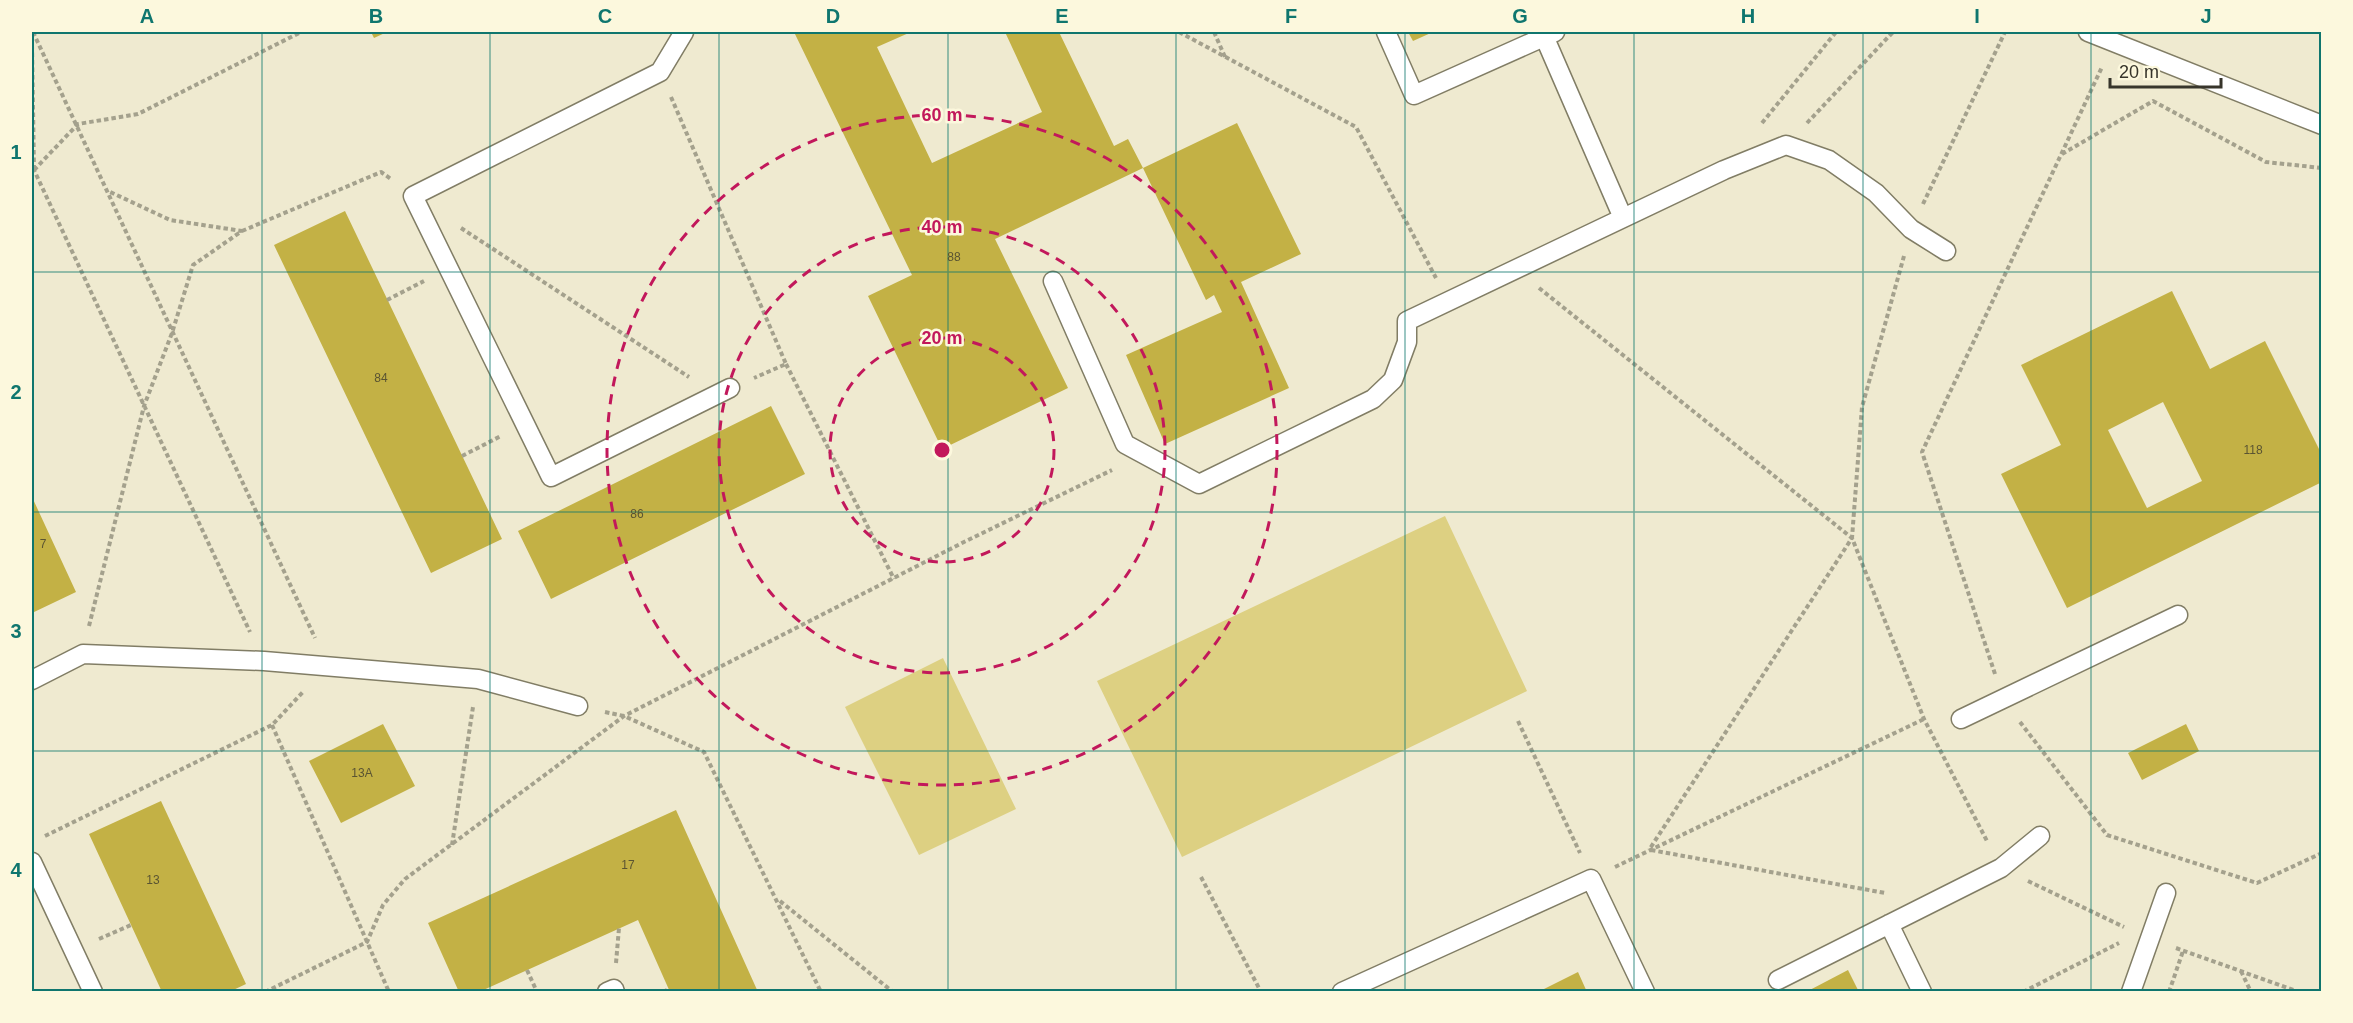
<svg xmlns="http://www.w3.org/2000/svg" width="2353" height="1023" font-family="Helvetica,sans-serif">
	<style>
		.green { fill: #ddd082 }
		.building { fill: #c3b145; fill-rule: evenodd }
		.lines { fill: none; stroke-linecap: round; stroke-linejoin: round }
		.lane-casing { stroke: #817d65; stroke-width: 21 }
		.path { stroke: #a4a18d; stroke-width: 4; stroke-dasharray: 4.5 3; stroke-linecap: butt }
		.lane { stroke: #fff; stroke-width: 18 }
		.grid { fill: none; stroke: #0f766e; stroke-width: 1.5; stroke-opacity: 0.55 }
		.ring { fill: none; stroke: #c2185b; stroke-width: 3; stroke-dasharray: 10 8 }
		.labels { text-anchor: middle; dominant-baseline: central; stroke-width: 5; stroke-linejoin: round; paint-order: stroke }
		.number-label { font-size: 12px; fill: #5a5432 }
		.centre { fill: #c2185b; stroke: #fcf8dd; stroke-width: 3 }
		.ring-label { font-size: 18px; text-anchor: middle; font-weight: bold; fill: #c2185b; stroke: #fcf8dd; stroke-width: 5; stroke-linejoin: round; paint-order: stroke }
		.neatline { fill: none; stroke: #0f766e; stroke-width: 2 }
		.grid-label { font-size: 20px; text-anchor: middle; font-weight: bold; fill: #0f766e }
	</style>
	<rect width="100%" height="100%" fill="#efead0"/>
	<path class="green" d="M1445 516 1527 691 1182 857 1097 681Z
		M943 658 1016 809 919 855 845 707Z"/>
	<path class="building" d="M371 32H387L374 38Z
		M794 32H911L877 47 932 163 1042 112 1005 32H1059L1114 146 1128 139 1143 168 995 239 1068 388 942 449 868 296 912 275Z
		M1408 32H1433L1413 41Z
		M1237 123 1301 254 1241 282 1289 388 1165 444 1126 355 1222 312 1214 295 1206 300 1143 168Z
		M345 211 502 539 431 573 274 245Z
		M2172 291 2210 369 2265 341 2322 455V482L2067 608 2001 474 2061 445 2021 365ZM2163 402 2202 481 2147 508 2108 430Z
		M771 406 805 474 551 599 518 531Z
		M32 497 76 592 32 613Z
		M383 724 415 786 341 823 309 761Z
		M2186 724 2199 751 2142 780 2128 753Z
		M161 801 246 984 229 992H162L89 834Z
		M676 810 758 992H670L638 920 479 992H459L428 923Z
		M1848 970 1859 992H1806Z
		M1578 972 1587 992H1538Z"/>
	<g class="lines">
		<g class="lane-casing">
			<path id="lane" d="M684 32 660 72 413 196 551 477 730 388
				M1386 32 1414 95 1555 32
				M2088 32 2322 125
				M1544 36 1623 218
				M1053 281 1125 444 1199 484 1373 399 1393 380 1407 342V321L1724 170 1786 145 1829 160 1876 193 1911 229 1946 251
				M32 680 83 654 264 661 478 679 578 706
				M1961 719 2178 615
				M32 862 93 992
				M1889 924 1922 992
				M1778 980 2001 868 2040 836
				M607 992 614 989 615 992
				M1342 992 1591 879 1645 992
				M2131 992 2166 893"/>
		</g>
		<path class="path" d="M33 32 315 638
			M1179 32 1356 127 1436 278
			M1214 32 1225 57
			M32 45 34 170
			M671 97 786 364 754 378
			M1762 123 1836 32
			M1807 123 1893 32
			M2062 154 2153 101 2266 162 2322 168
			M32 169 34 170 250 632
			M34 170 78 124 138 114 301 32
			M1923 204 2005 32
			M461 228 689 377
			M242 231 381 172 391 179
			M1904 256 1862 407 1852 538 1924 719 1988 843
			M1539 288 1852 538 1649 850
			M387 300 424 281
			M786 364 894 579
			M462 456 501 436
			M89 626 144 406 172 333 193 265 242 231 170 220 106 190
			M1995 674 1922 452 2102 67
			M605 712 624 716 704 752 821 992
			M1518 721 1580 853
			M2020 722 2107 835 2257 883 2322 853
			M272 725 389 992
			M45 836 272 725 303 692
			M452 845 473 707
			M1651 850 1885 893
			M1615 867 1924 719
			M1201 877 1261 992
			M2028 881 2124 927
			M780 901 893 992
			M99 939 131 925
			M2176 948 2299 992
			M616 963 619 928
			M527 970 537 992
			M2241 971 2251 992
			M265 992 367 942 383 905 405 879 624 716 964 542 1112 470
			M663 992 669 989
			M2023 992 2119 943
			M2169 992 2183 951"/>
		<use href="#lane" class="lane"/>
	</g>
	<path class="grid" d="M262 32V992M490 32V992M719 32V992M948 32V992M1176 32V992M1405 32V992M1634 32V992M1863 32V992M2091 32V992M32 272H2322M32 512H2322M32 751H2322"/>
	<g class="ring">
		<circle cx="942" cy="450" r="112"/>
		<circle cx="942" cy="450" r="223"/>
		<circle cx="942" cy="450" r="335"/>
	</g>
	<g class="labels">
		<g class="number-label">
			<text x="954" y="257">88</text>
			<text x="381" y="378">84</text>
			<text x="2253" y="450">118</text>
			<text x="637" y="514">86</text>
			<text x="43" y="544">7</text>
			<text x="362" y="773">13А</text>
			<text x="628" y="865">17</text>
			<text x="153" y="880">13</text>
		</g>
	</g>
	<circle cx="942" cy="450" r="9" class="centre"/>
	<g class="ring-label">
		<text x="942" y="121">60 m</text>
		<text x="942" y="233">40 m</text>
		<text x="942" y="344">20 m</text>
	</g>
	<rect width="2353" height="1023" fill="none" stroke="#fcf8dd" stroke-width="66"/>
	<path d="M2110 78v9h111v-9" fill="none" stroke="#37352b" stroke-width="3"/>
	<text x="2119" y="78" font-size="18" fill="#37352b" stroke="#fcf8dd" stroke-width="4.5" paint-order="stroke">20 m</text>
	<rect x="33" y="33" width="2287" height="957" class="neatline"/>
	<g class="grid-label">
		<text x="147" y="23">A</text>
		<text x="376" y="23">B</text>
		<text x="605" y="23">C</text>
		<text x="833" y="23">D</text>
		<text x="1062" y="23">E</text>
		<text x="1291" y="23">F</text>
		<text x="1520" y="23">G</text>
		<text x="1748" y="23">H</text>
		<text x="1977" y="23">I</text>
		<text x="2206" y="23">J</text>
		<text x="16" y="159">1</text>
		<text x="16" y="399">2</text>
		<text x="16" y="638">3</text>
		<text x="16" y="877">4</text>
	</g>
</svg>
